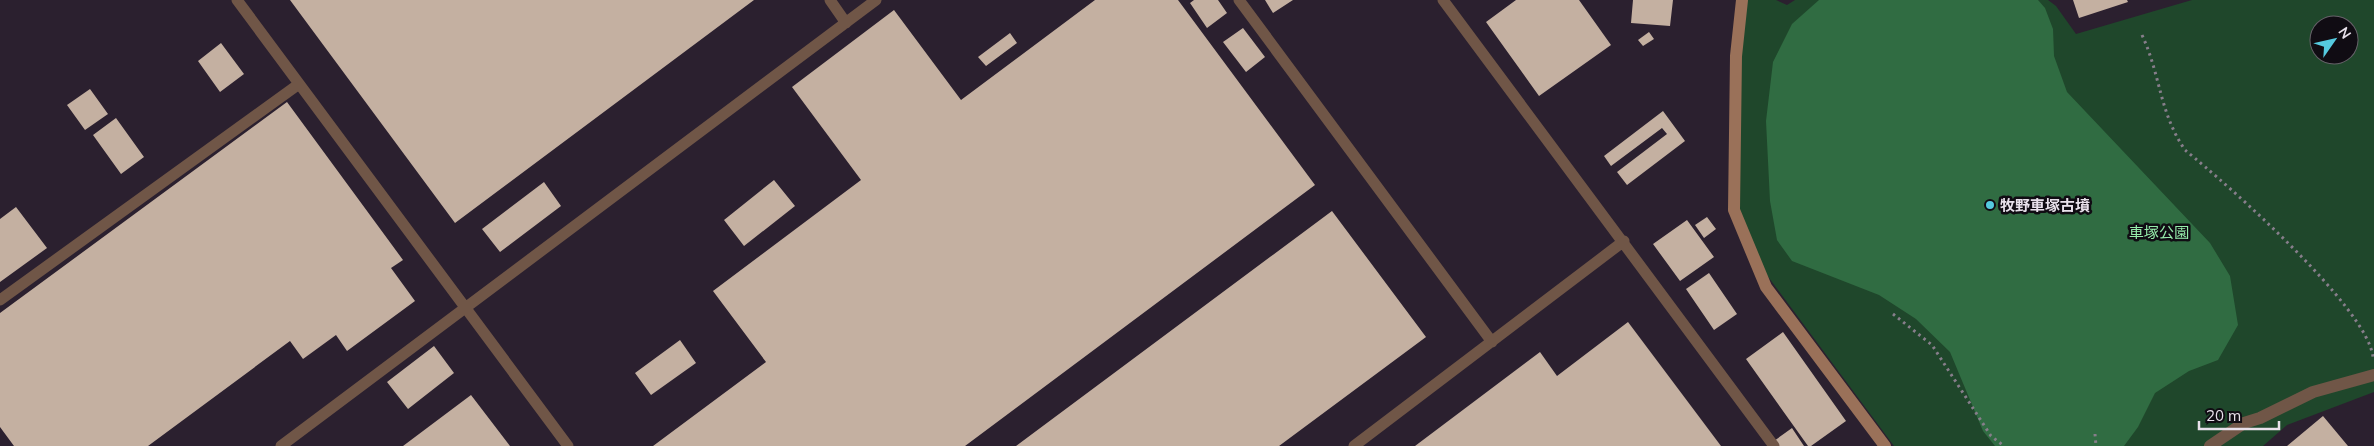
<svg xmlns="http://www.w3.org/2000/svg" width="2374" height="446" font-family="Mulish,'Noto Sans JP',sans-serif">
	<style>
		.green { fill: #1f472b; fill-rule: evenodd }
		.forest { fill: #306c42 }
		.building { fill: #c4b0a1 }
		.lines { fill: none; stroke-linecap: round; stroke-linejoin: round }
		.path { stroke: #877e8b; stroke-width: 3; stroke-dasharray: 2.5 4; stroke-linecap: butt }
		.lane { stroke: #705647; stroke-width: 11 }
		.street { stroke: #705647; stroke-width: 12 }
		.secondary { stroke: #9a7159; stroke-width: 12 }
		.poi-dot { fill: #55cadf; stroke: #100c13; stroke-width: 2 }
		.labels { text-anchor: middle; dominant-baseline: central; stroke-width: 5; stroke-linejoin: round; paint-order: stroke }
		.poi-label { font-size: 15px; font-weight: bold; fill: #e8e1eb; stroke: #100c13; text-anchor: start }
		.park-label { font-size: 15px; fill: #95ebaa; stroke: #100c13 }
	</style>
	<rect width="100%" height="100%" fill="#2b202f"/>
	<path class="green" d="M1742 0H1776L1787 5 1795 0H2048L2056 6 2076 34 2192 0H2374V392L2287 425 2263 446H1894L1752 255 1734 210ZM2319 25H2349V55H2319Z"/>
	<path class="forest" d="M1819 0H2038L2045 8 2053 29 2054 56 2067 92 2210 243 2230 276 2238 325 2218 360 2189 371 2155 393 2138 427 2124 446H1995L1983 431 1950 352 1916 319 1879 295 1792 261 1777 240 1770 201 1766 121 1773 62 1792 24Z"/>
	<path class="building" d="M290 0H754L455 223Z
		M1095 0H1178L1315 185 965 446H653L766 362 713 291 861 180 792 87 894 10 961 100Z
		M1194 0H1218L1227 13 1207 28 1190 3Z
		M1265 0H1293L1273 13Z
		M1516 0H1579L1611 45 1539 96 1486 22Z
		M1633 0H1673L1670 26 1631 23Z
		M2073 0H2127L2128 2 2079 18Z
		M1243 28 1265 57 1246 72 1223 42Z
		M1649 32 1654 39 1643 46 1638 40Z
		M1010 33 1017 43 986 66 978 57Z
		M221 43 244 74 220 92 198 61Z
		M90 89 108 114 85 130 67 105Z
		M287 102 403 260 391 268 415 301 347 351 336 335 303 359 290 341 148 446H14L0 427V313Z
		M1663 111 1685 141 1627 185 1617 172 1667 134 1662 128 1611 166 1604 156Z
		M116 118 144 157 121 174 93 135Z
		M774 180 795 206 744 246 724 220Z
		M544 182 561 206 500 252 482 229Z
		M16 207 47 248 0 282V219Z
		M1332 211 1426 337 1279 446H1016Z
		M1707 217 1716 229 1704 238 1695 225Z
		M1687 220 1714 257 1680 281 1653 244Z
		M1709 273 1737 314 1714 330 1686 289Z
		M1628 322 1721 446H1415L1540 352 1557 376Z
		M1783 332 1846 421 1811 446H1808L1746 359Z
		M680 340 696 363 651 395 635 373Z
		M434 346 454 373 408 409 387 382Z
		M471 395 510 446H403Z
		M2323 416 2348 446H2287Z
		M1792 428 1804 446H1767Z"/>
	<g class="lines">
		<path class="path" d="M2142 35C2161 76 2159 112 2185 150 2228 185 2367 307 2373 357
			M1893 314 1932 345 1991 436 2004 446
			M2095 434 2096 446"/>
		<path class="lane" d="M237 0 568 446
			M830 0 846 23
			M1239 0 1492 342
			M1443 0 1774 446
			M0 300 299 84
			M281 446 876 0
			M1354 446 1624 241"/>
		<path class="street" d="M2210 446 2244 423 2260 418 2313 392 2374 375"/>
		<path class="secondary" d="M1742 0 1736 56 1734 210 1766 287 1885 446"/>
	</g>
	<circle class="poi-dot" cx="1990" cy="205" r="5"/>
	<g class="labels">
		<g class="poi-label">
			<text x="2000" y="205">牧野車塚古墳</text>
		</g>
		<g class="park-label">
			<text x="2159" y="232">車塚公園</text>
		</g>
	</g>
	<g transform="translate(2334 40) rotate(56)"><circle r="24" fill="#100c13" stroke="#666169"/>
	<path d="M0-4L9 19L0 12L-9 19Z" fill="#55cadf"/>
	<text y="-8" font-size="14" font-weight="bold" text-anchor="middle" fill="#e8e1eb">N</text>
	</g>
	<path d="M2199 421v8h80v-8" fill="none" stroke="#e8e1eb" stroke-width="2.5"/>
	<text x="2206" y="421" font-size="15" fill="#e8e1eb" stroke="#100c13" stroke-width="4" paint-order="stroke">20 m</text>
</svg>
